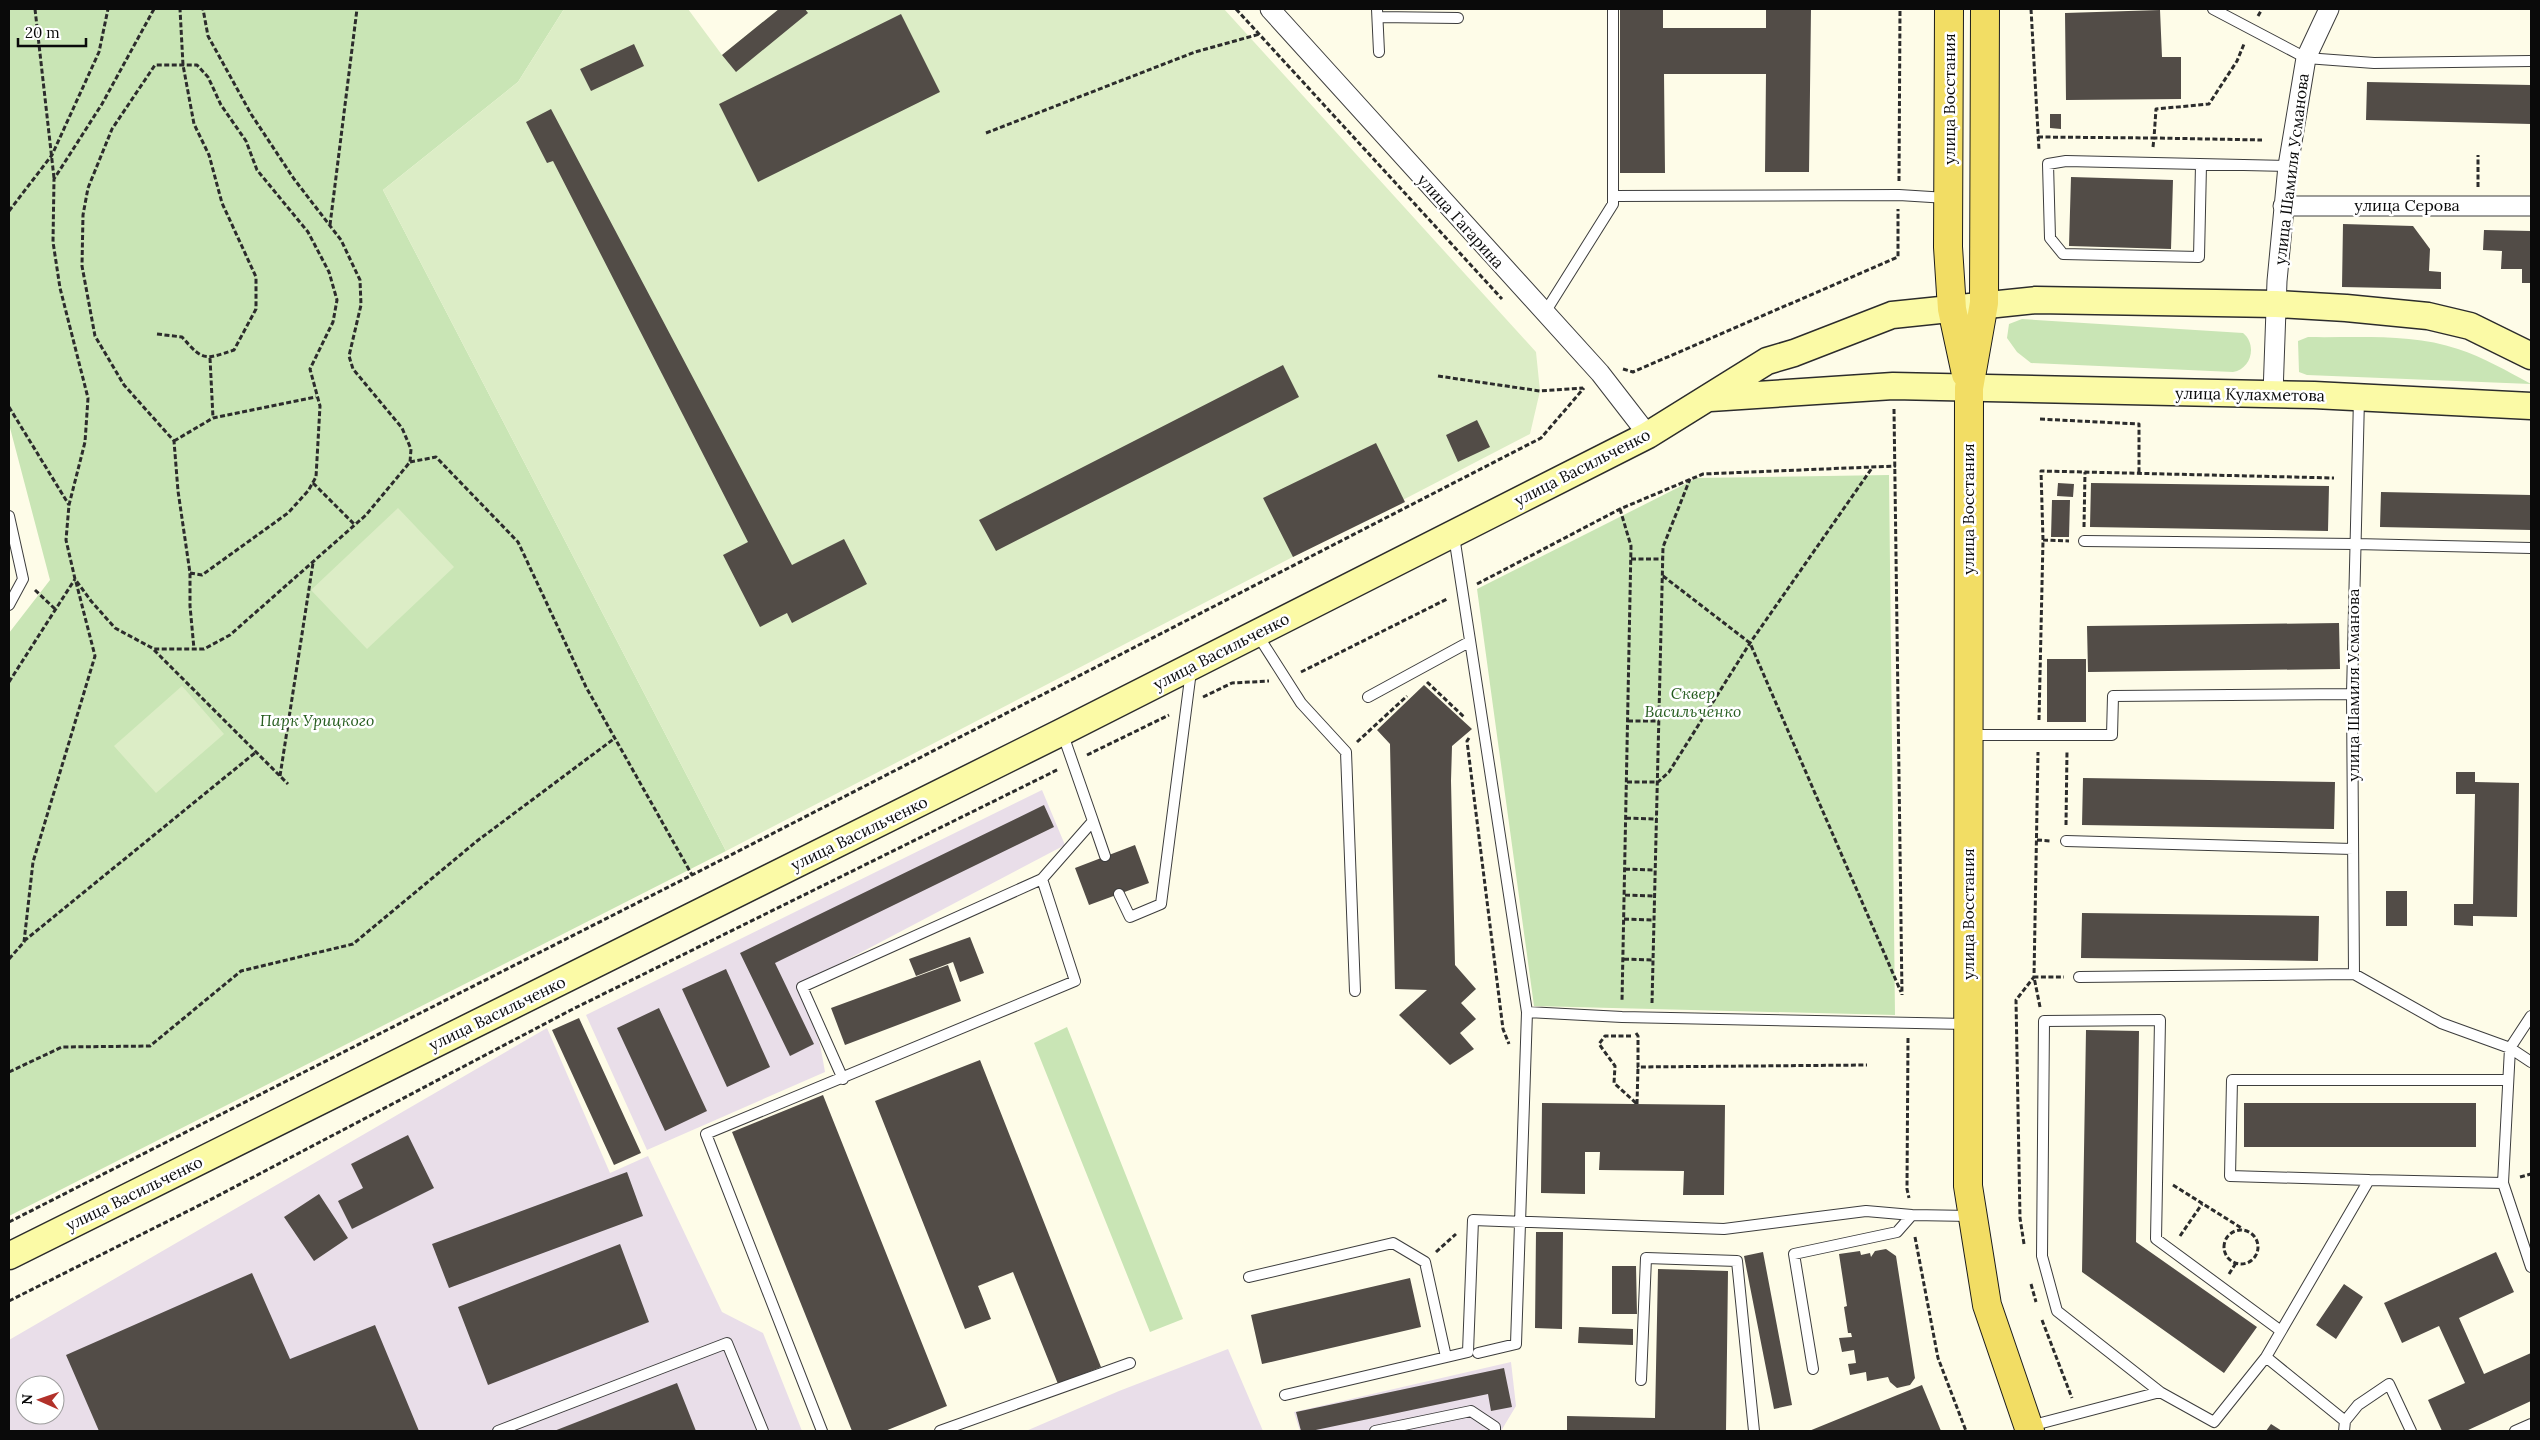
<svg xmlns="http://www.w3.org/2000/svg" width="2540" height="1440" font-family="Lora,serif">
	<style>
		.industrial { fill: #e9dee9; fill-rule: evenodd }
		.green { fill: #c9e5b5 }
		.pitch { fill: #dcedc6 }
		.building { fill: #524c47 }
		.lines { fill: none; stroke-linecap: round; stroke-linejoin: round }
		.service-casing { stroke: #3d3d3d; stroke-width: 12 }
		.minor-casing { stroke: #3d3d3d; stroke-width: 21 }
		.secondary-casing { stroke: #2c2c2c; stroke-width: 29 }
		.primary-casing { stroke: #1b1b1b; stroke-width: 30 }
		.path { stroke: #2c2c2c; stroke-width: 3; stroke-dasharray: 5 2.5; stroke-linecap: butt }
		.service { stroke: #fff; stroke-width: 10 }
		.minor { stroke: #fff; stroke-width: 19 }
		.secondary { stroke: #fbfaa6; stroke-width: 26 }
		.primary { stroke: #f2dd64; stroke-width: 28 }
		.labels { text-anchor: middle; dominant-baseline: central; stroke-width: 5; stroke-linejoin: round; paint-order: stroke }
		.street-label { font-size: 16px; fill: #0a0a0a; stroke: #fff }
		.park-label { font-size: 16px; font-style: italic; fill: #265d1f; stroke: #fff }
	</style>
	<rect width="100%" height="100%" fill="#fefce8"/>
	<path class="industrial" d="M1042 790 1065 845 799 985 820 1044 825 1072 647 1150 586 1015Z
		M547 1028 610 1173 648 1156 722 1312 763 1333 802 1431H9V1340ZM25 1385H55V1415H25Z
		M1228 1349 1263 1431H1026L1119 1391Z
		M1511 1362 1516 1406 1501 1431H1300L1294 1412Z"/>
	<path class="green" d="M9 9H564L518 82 383 190 726 851 9 1216V633L50 580 9 424Z
		M2022 319 2243 333C2257 344 2252 369 2233 372L2031 363 2017 352 2007 338 2009 324Z
		M2308 337C2356 338 2411 333 2458 349 2483 357 2507 371 2531 384L2307 375 2299 372 2298 341Z
		M1889 475 1895 1015 1534 1006 1477 589 1697 478Z
		M1067 1027 1183 1319 1150 1332 1034 1043Z"/>
	<path class="pitch" d="M564 9H688L722 55 779 9H1224L1536 352 1540 391 1530 434 726 851 383 190 518 82Z
		M398 508 454 567 367 649 311 590Z
		M182 686 224 734 156 793 114 746Z"/>
	<path class="building" d="M779 9H805L808 13 736 72 722 55Z
		M1620 9H1663V28H1766V9H1811L1809 172H1765L1766 74H1664L1665 173H1620Z
		M2160 10 2162 57H2181V99L2066 100 2065 13Z
		M901 14 940 92 758 182 719 104Z
		M634 44 644 66 591 91 580 69Z
		M2367 82 2531 85V124L2366 120Z
		M551 109 792 565 844 539 867 584 792 623 787 613 760 627 723 555 748 542 553 161 547 163 526 122Z
		M2050 114H2061V129L2050 128Z
		M2071 177 2173 180 2171 249 2069 246Z
		M2343 224 2413 226 2430 249 2429 271 2441 272V289L2342 287Z
		M2484 230 2531 231V283H2522V269H2501L2502 251 2483 250Z
		M1283 365 1299 397 996 551 979 520Z
		M1477 420 1490 447 1458 462 1446 435Z
		M1376 443 1405 502 1293 557 1263 498Z
		M2058 483 2074 484 2073 497 2057 496Z
		M2091 483 2329 486 2328 531 2090 527Z
		M2381 492 2531 495V530L2380 527Z
		M2052 500H2070L2069 537H2051Z
		M2339 623 2340 669 2088 672 2087 626Z
		M2047 659H2086V722H2047Z
		M1424 685 1472 729 1452 746 1451 781 1455 965 1476 989 1461 1003 1476 1019 1460 1033 1474 1049 1450 1065 1399 1015 1427 990 1395 989 1390 744 1377 730Z
		M2456 772H2475V782L2519 783 2517 917 2473 916V926L2454 925V904H2473L2475 794H2456Z
		M2083 778 2335 782 2334 829 2082 825Z
		M1044 805 1054 827 775 963 814 1044 790 1056 740 953Z
		M1135 845 1149 883 1089 905 1075 868Z
		M2386 891H2407V926H2386Z
		M2082 913 2319 916 2318 961 2081 958Z
		M970 937 984 973 960 982 953 962 916 976 909 959Z
		M948 965 961 1001 845 1045 831 1008Z
		M726 969 770 1067 727 1087 682 989Z
		M659 1008 707 1111 665 1131 617 1028Z
		M579 1018 641 1153 614 1165 552 1030Z
		M2086 1030 2139 1031 2136 1242 2257 1327 2224 1373 2082 1272Z
		M980 1060 1101 1367 1058 1384 1013 1272 978 1286 991 1319 965 1329 875 1101Z
		M823 1095 947 1406 885 1431H852L732 1132Z
		M1542 1103 1725 1105 1724 1195H1683L1684 1171 1599 1170 1600 1152H1585V1194L1541 1193Z
		M2244 1103H2476V1147H2244Z
		M408 1135 434 1188 352 1229 338 1201 363 1188 351 1164Z
		M627 1172 643 1216 449 1288 432 1244Z
		M319 1194 348 1238 314 1261 284 1217Z
		M1536 1232H1563L1562 1329 1535 1328Z
		M620 1244 649 1322 488 1385 458 1307Z
		M1886 1249 1896 1256 1915 1378 1910 1385 1897 1388 1890 1382 1888 1377 1867 1381 1866 1372 1850 1375 1848 1364 1856 1363 1854 1350 1842 1352 1839 1338 1852 1337 1851 1333H1848L1844 1307 1847 1306 1839 1254 1860 1251 1861 1255 1870 1253 1871 1257 1875 1251Z
		M1763 1252 1792 1405 1774 1409 1744 1256Z
		M2496 1252 2514 1292 2459 1318 2484 1374 2531 1353V1401L2466 1431H2442L2428 1400 2465 1383 2439 1326 2402 1343 2384 1303Z
		M1612 1266H1636L1637 1314H1612Z
		M1658 1269 1728 1271 1726 1431H1567V1416L1655 1418Z
		M252 1273 290 1359 375 1325 419 1431H99L66 1355Z
		M1410 1278 1421 1327 1262 1364 1251 1315Z
		M2344 1284 2363 1297 2336 1339 2316 1325Z
		M1579 1327 1633 1329V1345L1578 1343Z
		M1504 1368 1512 1407 1491 1411 1488 1394 1311 1431H1301L1296 1412Z
		M677 1383 696 1431H554Z
		M1922 1385 1941 1431H1809Z
		M2271 1424 2282 1431H2266Z"/>
	<g class="lines">
		<g class="service-casing">
			<path id="service" d="M1377 9 1379 52
				M2213 9 2306 58 2374 63 2531 61
				M1378 17 1458 18
				M2201 165 2199 257 2063 254 2050 238 2048 164 2066 161 2288 166
				M1613 196 1899 195 1947 198
				M1544 314 1613 204V9
				M9 516 23 579 9 605
				M1454 536 1527 1012 1516 1344 1478 1353
				M2084 541 2355 544 2531 548
				M1257 634 1301 703 1346 752 1355 991
				M1368 697 1469 642
				M1971 735H2112L2113 696 2352 694
				M1093 821 1105 856
				M2066 841 2353 849
				M1119 894 1130 917 1161 904 1191 671
				M2354 974 2352 694 2359 398
				M2079 977 2354 974 2441 1023 2510 1048 2503 1183 2369 1180 2266 1357
				M1527 1012 1622 1017 1966 1024
				M2531 1016 2510 1048 2531 1062
				M843 1079 802 987 1042 879
				M2369 1180 2230 1176 2232 1080H2507
				M2503 1183 2531 1267
				M1249 1277 1393 1243 1425 1262 1446 1357
				M1813 1369 1794 1254 1897 1232 1912 1215
				M1641 1380 1646 1258 1737 1261 1754 1431
				M2160 1392 2057 1311 2042 1256 2044 1021 2160 1020 2156 1239 2281 1331
				M1285 1395 1468 1352 1473 1220 1724 1229 1866 1211 1912 1215 1971 1216
				M2345 1421 2358 1405 2389 1384 2411 1431
				M2030 1426 2160 1392 2214 1422 2266 1357 2345 1421 2344 1431
				M498 1431 727 1343 763 1431
				M822 1431 706 1134 1075 981 1042 879 1093 821 1062 732
				M940 1431 1130 1363
				M1375 1431 1471 1411 1495 1427V1431
				M2515 1431 2531 1424"/>
		</g>
		<g class="minor-casing">
			<path id="minor" d="M1270 9 1600 373 1648 435
				M2283 206H2531
				M2273 394 2277 281 2288 166 2306 58 2329 9"/>
		</g>
		<g class="secondary-casing">
			<path id="secondary" d="M1710 398 1893 386 2314 395 2531 406
				M9 1256 1062 732 1648 435 1767 361 1794 353 1892 315 2036 300 2276 304 2346 308 2428 316 2470 326 2531 356"/>
		</g>
		<g class="primary-casing">
			<path id="primary" d="M1949 9 1948 247 1952 309 1966 374
				M1985 9 1984 303 1969 388 1968 1186 1987 1305 2030 1431"/>
		</g>
		<path class="path" d="M35 9 54 178
			M154 9 102 104 54 179 53 242 60 288 88 398 85 442 69 505 66 540 75 579 91 601 115 628 154 649H204L230 635 366 515 410 462 411 449 402 428 353 369 349 356 361 305 360 280 341 240 294 179 251 114 208 36 203 9
			M1236 9 1502 299
			M2031 9 2039 150
			M2258 16 2262 9
			M986 133 1195 52 1260 34
			M2038 137 2154 138 2156 109 2209 104 2237 61 2244 44
			M2153 147 2154 138 2262 140
			M1899 181 1900 9
			M2478 187V155
			M9 211 52 155 99 52 108 9
			M330 225 357 9
			M157 334 182 337C203 361 204 360 234 350L256 309V277L222 203 209 155 194 124 183 65 180 9
			M210 358 213 418
			M1623 369 1633 372 1898 257V209
			M1438 376 1540 391 1583 388
			M9 407 69 505
			M1894 409 1902 995
			M2040 419 2139 424V474
			M174 441 213 418 316 397
			M410 462 436 457 518 542 586 687 692 875
			M313 483 355 525
			M1620 509 1631 546 1622 1001
			M2084 527 2085 472
			M2043 540 2069 541
			M1631 559H1663
			M190 573 202 575 288 513 308 491 316 477 320 406 310 369 333 322 337 300 329 272 308 232 257 170 246 141 221 105 208 77 197 65H155L112 129 88 188 83 215 82 266 95 336 124 385 174 441 178 491 190 573V606L194 649
			M1663 576 1750 643 1901 992
			M1477 584 1620 509 1703 474 1896 466
			M35 590 55 609
			M154 650 288 784
			M1301 672 1447 599
			M9 682 75 579
			M1427 682 1464 717
			M1203 697 1232 683 1269 681
			M2039 720 2043 540 2041 471 2334 478
			M1628 721H1659
			M1469 738 1467 741 1503 1029 1509 1044
			M1357 742 1407 696
			M1087 755 1169 715
			M280 776 313 563
			M1627 782H1658L1669 772 1750 643 1872 468
			M1626 818 1657 819
			M2066 825 2067 751
			M2037 840 2051 841
			M1625 869 1655 870
			M1625 895 1655 896
			M1624 919 1654 920
			M24 941 256 752
			M9 959 24 942 33 862 95 656 76 582
			M1624 959 1653 960
			M1652 1003 1663 547 1690 479
			M2040 1007 2034 977H2064
			M1636 1033 1638 1036V1067L1867 1065
			M1631 1036H1605L1599 1044 1615 1066 1614 1083 1637 1104
			M1908 1038 1907 1189 1909 1198
			M9 1072 62 1047 150 1046 241 971 353 944 477 841 615 738
			M1637 1104 1638 1067
			M2520 1177 2531 1174
			M2173 1185 2243 1229
			M9 1222 692 875 1541 438 1584 388
			M2224 1247a17 17 0 1 1 34 0a17 17 0 1 1-34 0Z
			M2180 1236 2202 1204
			M1915 1237 1938 1358 1966 1431
			M2024 1244 2020 1218 2016 1000 2034 977 2038 752
			M1436 1252 1456 1234
			M2229 1274 2236 1263
			M2031 1284 2036 1302
			M9 1301 206 1202 571 1010 1059 769
			M2042 1320 2072 1398"/>
		<use href="#service" class="service"/>
		<use href="#minor" class="minor"/>
		<use href="#secondary" class="secondary"/>
		<use href="#primary" class="primary"/>
	</g>
	<g class="labels">
		<g class="street-label">
			<text transform="translate(1949 99) rotate(-90)">улица Восстания</text>
			<text transform="translate(2291 169) rotate(-83)">улица Шамиля Усманова</text>
			<text x="2407" y="205">улица Серова</text>
			<text transform="translate(1461 221) rotate(48)">улица Гагарина</text>
			<text transform="translate(2250 394) rotate(1)">улица Кулахметова</text>
			<text transform="translate(1582 467) rotate(-27)">улица Васильченко</text>
			<text transform="translate(1968 509) rotate(-90)">улица Восстания</text>
			<text transform="translate(1221 651) rotate(-27)">улица Васильченко</text>
			<text transform="translate(2353 685) rotate(-90)">улица Шамиля Усманова</text>
			<text transform="translate(859 833) rotate(-26)">улица Васильченко</text>
			<text transform="translate(1968 914) rotate(-90)">улица Восстания</text>
			<text transform="translate(497 1013) rotate(-26)">улица Васильченко</text>
			<text transform="translate(134 1193) rotate(-26)">улица Васильченко</text>
		</g>
		<g class="park-label">
			<text x="1693" y="693">Сквер<tspan x="1693" dy="18">Васильченко</tspan></text>
			<text x="317" y="720">Парк Урицкого</text>
		</g>
	</g>
	<rect width="2540" height="1440" fill="none" stroke="#0a0a0a" stroke-width="20"/>
	<g transform="translate(40 1400) rotate(272)"><circle r="24" fill="#ffffff" stroke="#9d9d9d"/>
	<path d="M0-4L9 19L0 12L-9 19Z" fill="#b2312a"/>
	<text y="-8" font-size="14" font-weight="bold" text-anchor="middle" fill="#0a0a0a">N</text>
	</g>
	<path d="M18 38v8h68v-8" fill="none" stroke="#0a0a0a" stroke-width="2.5"/>
	<text x="25" y="38" font-size="15" fill="#0a0a0a" stroke="#ffffff" stroke-width="4" paint-order="stroke">20 m</text>
</svg>
